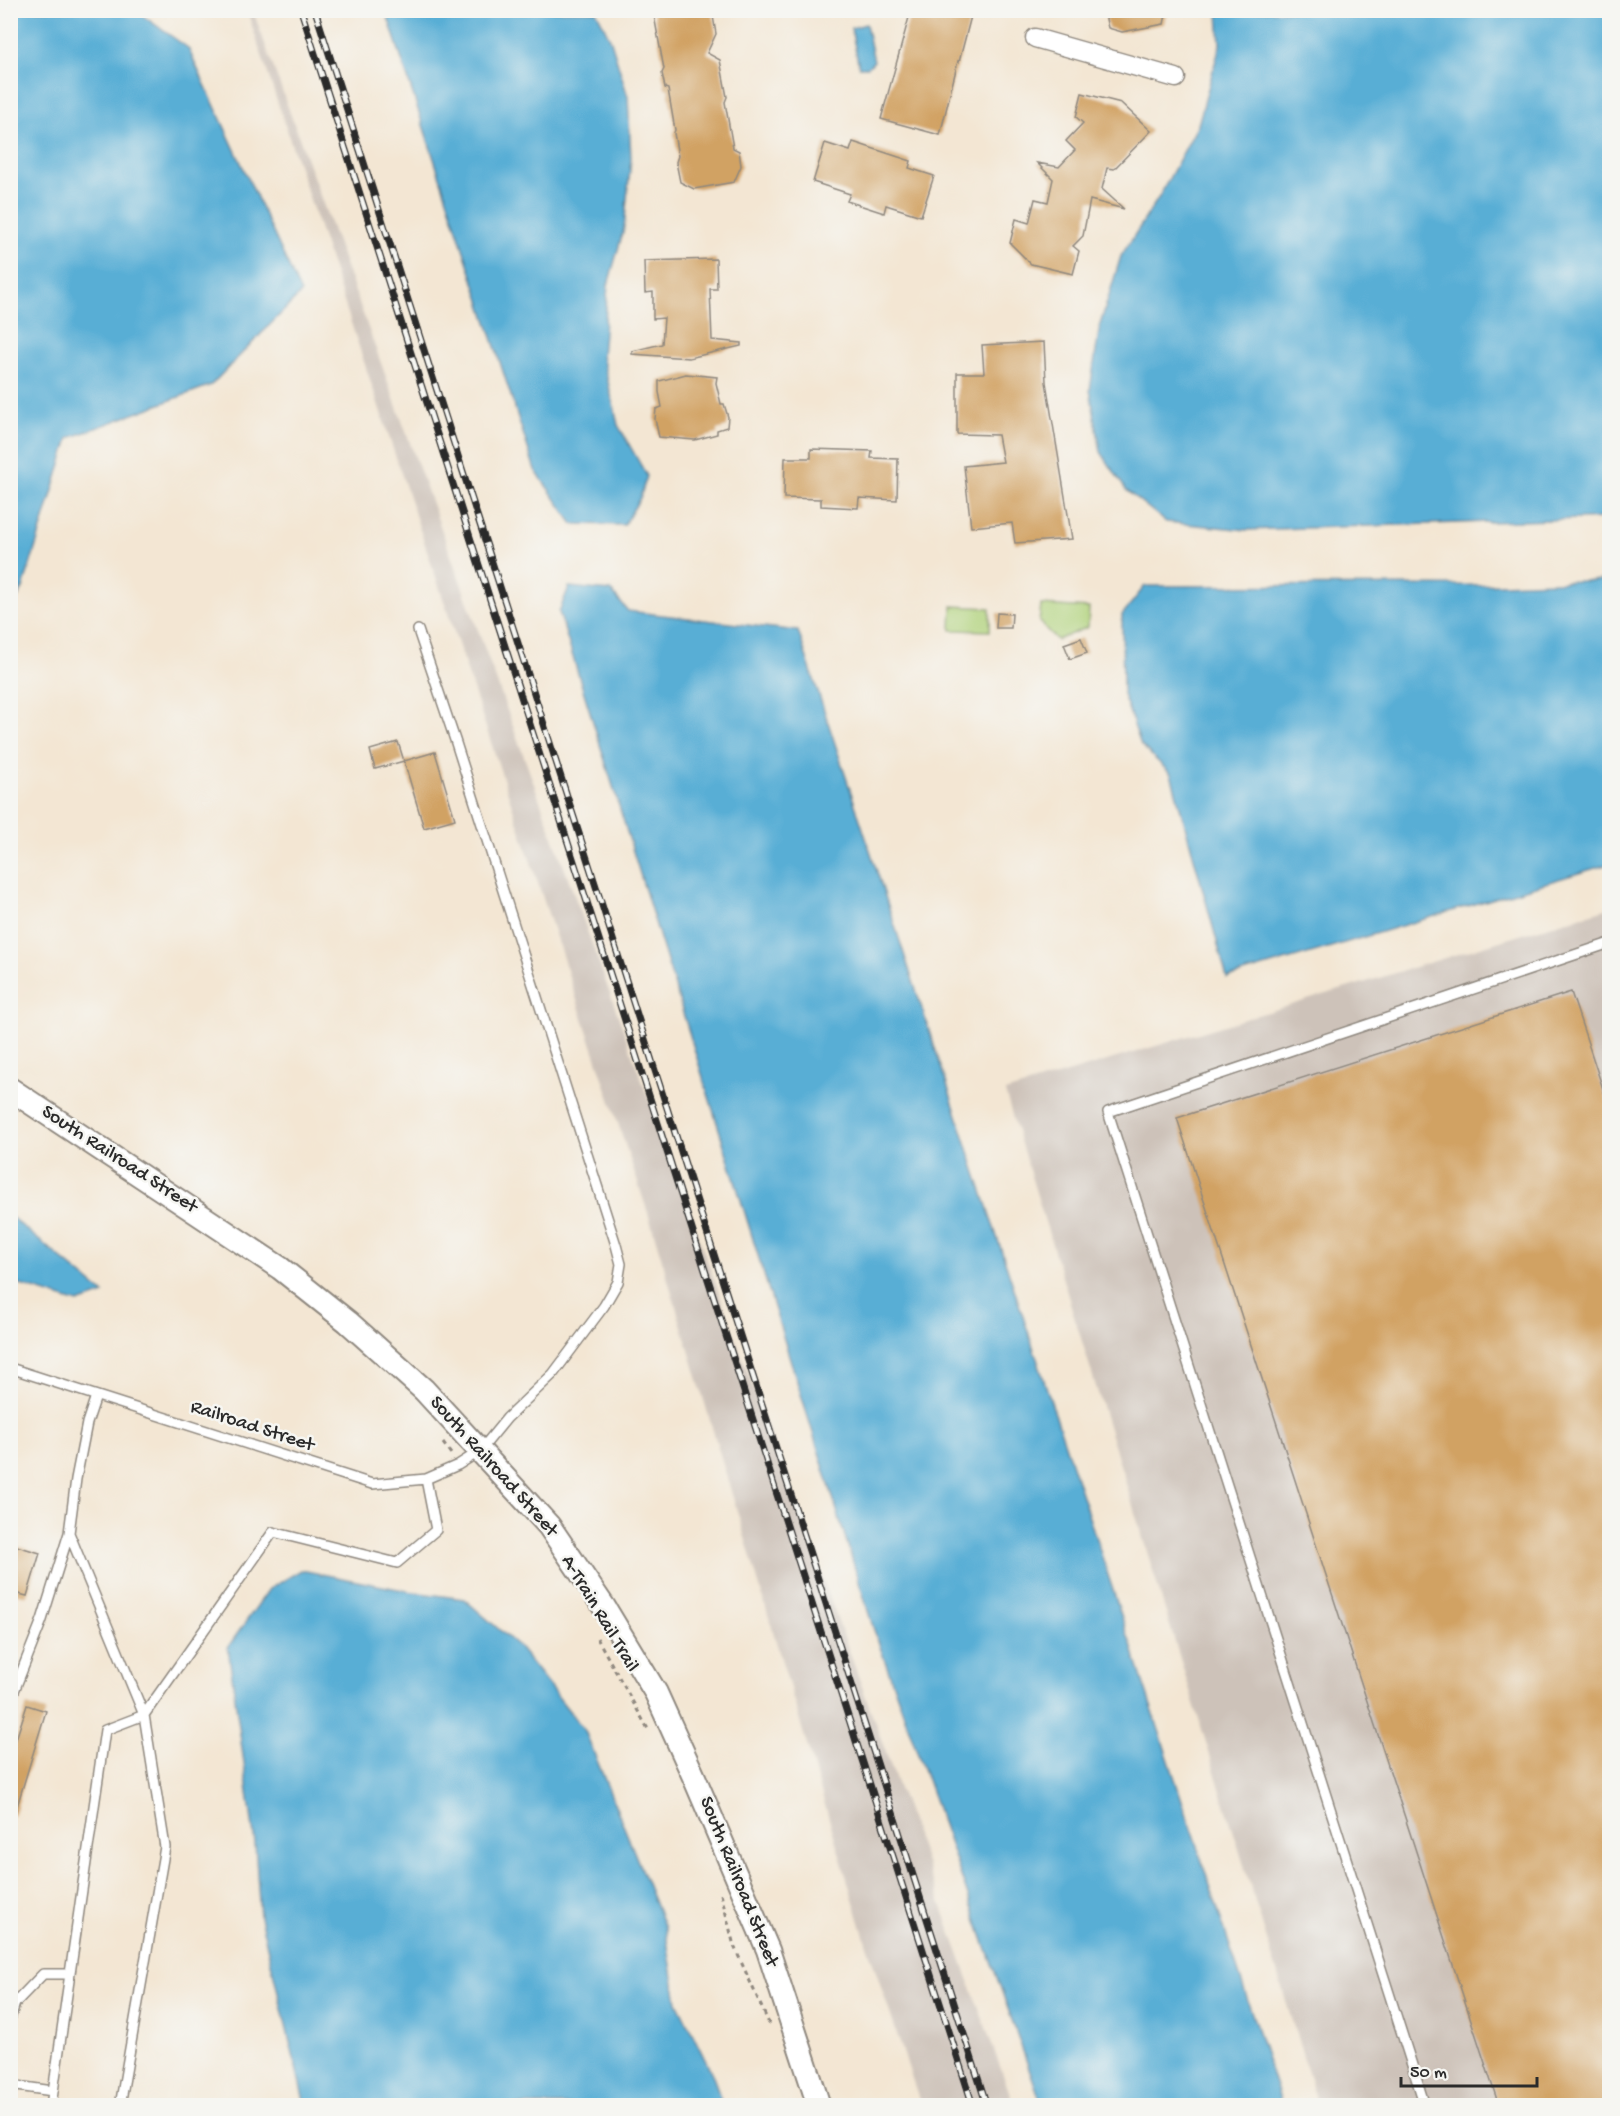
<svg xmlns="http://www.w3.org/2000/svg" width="1620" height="2116" font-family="'Gochi Hand',sans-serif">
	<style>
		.industrial { fill: #cdc2b9 }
		.green { fill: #b0d27b; stroke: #6e7e53; stroke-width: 1.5 }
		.water { fill: #59aed5; stroke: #426c80; stroke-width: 1.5 }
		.building { fill: #d1a264 }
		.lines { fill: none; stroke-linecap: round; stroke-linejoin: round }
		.service-casing { stroke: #8f887f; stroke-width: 12 }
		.minor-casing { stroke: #8f887f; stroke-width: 21 }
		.tertiary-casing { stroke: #8f887f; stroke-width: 26 }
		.path { stroke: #8f887f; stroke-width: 3; stroke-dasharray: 4.5 4.5; stroke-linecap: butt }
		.service { stroke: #fff; stroke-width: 9 }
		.minor { stroke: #fff; stroke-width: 18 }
		.tertiary { stroke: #fff; stroke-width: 22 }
		.rail-casing { stroke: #2b2b2b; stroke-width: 7 }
		.rail { stroke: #f6f6f2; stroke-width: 4.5; stroke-dasharray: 14; stroke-linecap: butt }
		.labels { text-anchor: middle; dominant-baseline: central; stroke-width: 5; stroke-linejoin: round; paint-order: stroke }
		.street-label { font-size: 20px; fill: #2b2b2b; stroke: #f6f6f2 }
	</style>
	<rect width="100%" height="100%" fill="#f6f6f2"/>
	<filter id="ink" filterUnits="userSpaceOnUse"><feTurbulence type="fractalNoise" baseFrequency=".0167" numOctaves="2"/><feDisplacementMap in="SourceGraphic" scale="12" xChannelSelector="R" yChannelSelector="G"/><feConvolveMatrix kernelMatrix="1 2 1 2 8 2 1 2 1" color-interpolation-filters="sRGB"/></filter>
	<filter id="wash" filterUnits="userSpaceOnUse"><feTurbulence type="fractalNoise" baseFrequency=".008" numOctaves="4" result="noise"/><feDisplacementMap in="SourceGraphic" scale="24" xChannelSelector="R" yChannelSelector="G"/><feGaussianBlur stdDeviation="1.35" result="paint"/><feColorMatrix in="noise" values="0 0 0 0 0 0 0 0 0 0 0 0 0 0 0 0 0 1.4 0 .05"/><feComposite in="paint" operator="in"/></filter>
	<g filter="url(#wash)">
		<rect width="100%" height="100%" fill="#f3e6d3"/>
		<path class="industrial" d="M247 11H253L1014 2105H921L865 1939 648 1213Z
			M1609 908V2105H1318L1005 1092Z"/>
		<path class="green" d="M1041 605 1089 608 1088 627 1057 640 1039 622Z
			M952 606 990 608V631L951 630Z"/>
		<path class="water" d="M11 10 136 11 188 48 301 293 211 385 69 438 23 588 11 609Z
			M386 11H596L610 38 628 97 631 159 624 228 608 285 602 356 618 425 647 476 640 498 624 525 573 524 535 470Z
			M1218 11H1609V518L1247 530 1166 522 1126 490 1101 452 1090 390 1100 325 1121 256 1159 197 1198 125 1220 45Z
			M866 24 874 61 868 67H859L851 28Z
			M1609 580V864L1227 978 1171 774 1141 745 1123 694 1122 615 1145 586 1472 585Z
			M569 587 611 591 628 611 798 631 1282 2105H1042L873 1627 559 612Z
			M10 1217H11L104 1294 78 1303 11 1282Z
			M301 1570 413 1592 464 1599 517 1645 585 1731 665 1928 677 2002 714 2078 722 2105H305L260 1917 255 1843 228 1647 269 1589Z"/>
		<g id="blocks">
			<path class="building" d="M653 10H712L716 34 707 53 720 60 727 97 725 102 733 148 739 151 741 166 734 182 694 189 680 182 676 162 678 156 674 133 675 130 668 89 665 88 662 73 664 69Z
				M911 10H968L966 15 971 16 959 62 958 61 940 135 881 119Z
				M1104 10H1167L1164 24 1122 32 1108 28Z
				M1082 93 1121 103 1151 131 1114 169 1107 168 1102 189 1124 209 1090 200 1083 236 1073 246 1079 251 1073 274 1031 264 1010 243 1016 219 1029 223 1035 199 1048 202 1053 179 1037 163 1059 167 1075 150 1066 141 1083 123 1076 117Z
				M853 142 911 161 909 168 934 176 921 216 886 205 884 213 847 201 850 194 813 182 825 143 850 151Z
				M716 259 717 289H710L712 340 741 343V346L689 358 632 354V351L662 344 664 318 653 319V292L645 293 644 261Z
				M1044 342 1046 382 1072 539 1015 543 1012 523 971 527 964 466 1003 462 998 435 957 434V373H984L982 345Z
				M686 374 717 377 716 383 721 404H724L728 417 727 427 717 430V434L695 440 659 437 655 419 656 409 662 407 659 392V381Z
				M811 449 872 451 871 458 898 459 897 500 859 498 858 508 821 506V499L784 498 785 458H811Z
				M997 613 1012 614 1011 628H996Z
				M1081 638 1087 653 1070 659 1064 644Z
				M398 742 404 761 375 769 370 750Z
				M435 752 455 819 424 828 404 761Z
				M1571 992 1610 1110V2106H1499L1177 1118Z
				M10 1544 40 1553 27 1596 10 1592Z
				M27 1705 46 1711 14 1816 10 1815V1758Z"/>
		</g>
	</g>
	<g filter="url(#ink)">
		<use href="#blocks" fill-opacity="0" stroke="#8f887f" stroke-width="1.5"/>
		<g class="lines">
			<g class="service-casing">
				<path id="service" d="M10 1368 372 1484 426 1479 458 1465 480 1451 507 1418 553 1374 604 1306 618 1282 621 1264 616 1245 456 743 418 630
					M10 1701 42 1620 69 1533 76 1479 87 1423 96 1396
					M10 2019 15 2003 43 1974H70
					M10 2085 53 2091
					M51 2106 105 1730 144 1715 69 1533
					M120 2106 165 1847 144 1715 273 1532 397 1563 436 1530 426 1479
					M1425 2106 1108 1112 1610 943"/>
			</g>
			<g class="minor-casing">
				<path id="minor" d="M1035 38 1176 78"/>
			</g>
			<g class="tertiary-casing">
				<path id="tertiary" d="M10 1089 280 1268 348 1322 424 1390 549 1526 604 1607 656 1693 694 1777 768 1950 819 2106"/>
			</g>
			<path class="path" d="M443 1443 451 1454
				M597 1638 648 1729
				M721 1894 734 1946 771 2028"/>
			<use href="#service" class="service"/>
			<use href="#minor" class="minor"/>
			<use href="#tertiary" class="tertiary"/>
			<g class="rail-casing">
				<path id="rail" d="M301 10 973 2106
					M315 10 987 2106"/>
			</g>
			<use href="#rail" class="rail"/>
		</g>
	</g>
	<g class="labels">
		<g class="street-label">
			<text transform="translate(119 1160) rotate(33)">South Railroad Street</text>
			<text transform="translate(252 1427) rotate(18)">Railroad Street</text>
			<text transform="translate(493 1467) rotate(48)">South Railroad Street</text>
			<text transform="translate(599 1614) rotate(59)">A-Train Rail Trail</text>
			<text transform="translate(738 1882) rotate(68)">South Railroad Street</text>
		</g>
	</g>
	<rect width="1620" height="2116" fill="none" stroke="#f6f6f2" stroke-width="36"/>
	<path d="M1401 2077v9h136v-9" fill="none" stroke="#2b2b2b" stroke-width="3"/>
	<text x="1410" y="2077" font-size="18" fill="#2b2b2b" stroke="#f6f6f2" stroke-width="4.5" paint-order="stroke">50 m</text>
</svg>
